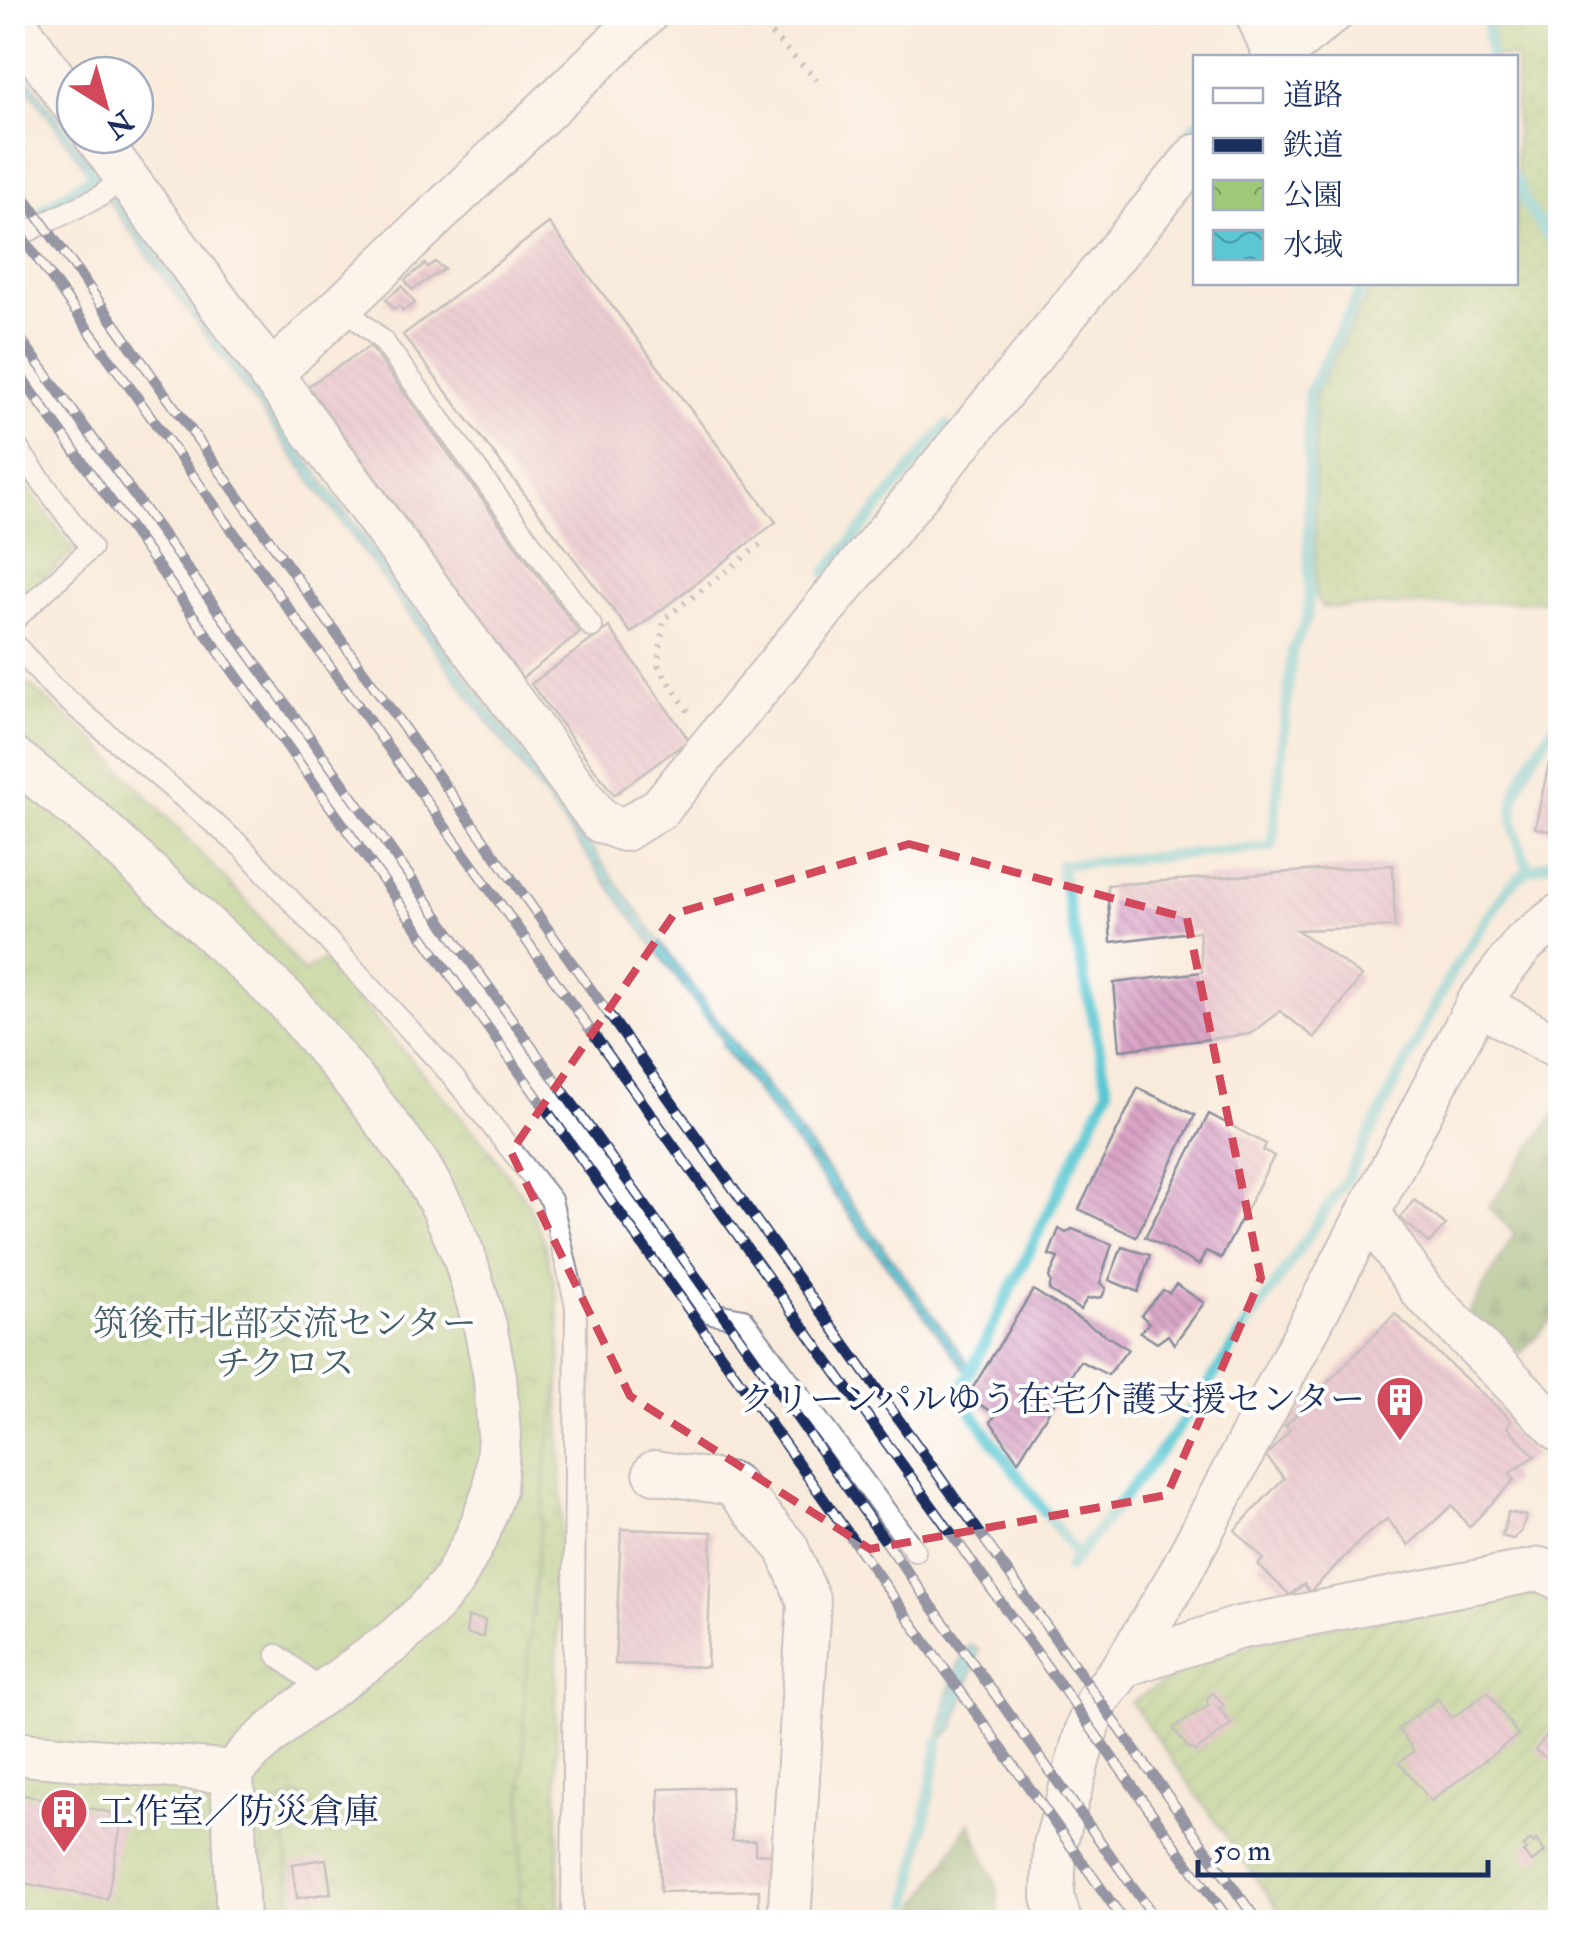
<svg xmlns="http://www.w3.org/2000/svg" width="1573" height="1935" font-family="'IM FELL Double Pica','Noto Serif JP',serif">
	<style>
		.grass { fill: url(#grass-dots); stroke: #5c7c6a; stroke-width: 2.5 }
		.forest { fill: url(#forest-firs); stroke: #4c6e63; stroke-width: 2.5 }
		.park { fill: url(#park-crowns); stroke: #5c7c6a; stroke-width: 2.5 }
		.garden { fill: url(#garden-furrows); stroke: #5c7c6a; stroke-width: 2.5 }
		.water { fill: url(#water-waves); stroke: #3a7b98; stroke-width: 2.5 }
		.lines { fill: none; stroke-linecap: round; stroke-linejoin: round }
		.stream { stroke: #5ac7d2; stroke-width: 11 }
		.building { fill: url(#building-back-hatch) }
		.service-casing { stroke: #8a8d9c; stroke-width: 24 }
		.minor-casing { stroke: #8a8d9c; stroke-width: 46 }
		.path { stroke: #8a8d9c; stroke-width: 6; stroke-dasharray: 2.5 8; stroke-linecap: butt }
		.service { stroke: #fff; stroke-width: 20 }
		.minor { stroke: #fff; stroke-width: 42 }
		.rail-casing { stroke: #1b2f5e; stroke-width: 11 }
		.rail { stroke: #fff; stroke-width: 8; stroke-dasharray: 22; stroke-linecap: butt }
		.marked { fill: none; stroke: #d1495b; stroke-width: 8; stroke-dasharray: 20 12; stroke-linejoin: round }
		.labels { text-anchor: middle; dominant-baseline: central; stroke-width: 8; stroke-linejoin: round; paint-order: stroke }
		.park-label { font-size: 35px; fill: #425d66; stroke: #fff }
		.poi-label { font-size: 35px; fill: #1b2f5e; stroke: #fff; text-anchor: end }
	</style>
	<defs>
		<pattern id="grass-dots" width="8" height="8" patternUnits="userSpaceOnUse" patternTransform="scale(2.5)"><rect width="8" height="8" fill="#9ec977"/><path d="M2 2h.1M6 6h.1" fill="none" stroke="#80a465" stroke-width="1.8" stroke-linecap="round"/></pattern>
		<pattern id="forest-firs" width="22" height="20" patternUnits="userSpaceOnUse" patternTransform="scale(2.5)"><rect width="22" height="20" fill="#7ead68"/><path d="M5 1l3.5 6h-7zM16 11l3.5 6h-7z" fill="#668d59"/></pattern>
		<pattern id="park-crowns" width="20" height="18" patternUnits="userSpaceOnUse" patternTransform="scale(2.5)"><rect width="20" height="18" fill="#9ec977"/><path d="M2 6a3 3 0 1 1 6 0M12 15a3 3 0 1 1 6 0" fill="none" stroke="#80a465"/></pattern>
		<pattern id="garden-furrows" width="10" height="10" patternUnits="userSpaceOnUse" patternTransform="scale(2.5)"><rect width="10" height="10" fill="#9ec977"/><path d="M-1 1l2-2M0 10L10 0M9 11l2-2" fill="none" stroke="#80a465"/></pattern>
		<pattern id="water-waves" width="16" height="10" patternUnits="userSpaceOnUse" patternTransform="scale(2.5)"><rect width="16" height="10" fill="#5ac7d2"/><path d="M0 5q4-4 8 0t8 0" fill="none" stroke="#4aa2ae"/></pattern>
		<pattern id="building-back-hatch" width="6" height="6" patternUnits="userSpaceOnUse" patternTransform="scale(2.5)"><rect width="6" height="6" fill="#dba5c7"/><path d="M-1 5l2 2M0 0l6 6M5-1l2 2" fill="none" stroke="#b187a5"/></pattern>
	</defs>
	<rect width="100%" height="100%" fill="#fff"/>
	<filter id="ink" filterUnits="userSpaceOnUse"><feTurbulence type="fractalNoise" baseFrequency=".01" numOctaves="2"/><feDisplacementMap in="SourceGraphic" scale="20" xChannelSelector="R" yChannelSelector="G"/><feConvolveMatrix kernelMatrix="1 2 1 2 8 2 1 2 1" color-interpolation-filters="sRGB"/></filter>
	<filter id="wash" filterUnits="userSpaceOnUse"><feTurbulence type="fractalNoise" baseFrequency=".0048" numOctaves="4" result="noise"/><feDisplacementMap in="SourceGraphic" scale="40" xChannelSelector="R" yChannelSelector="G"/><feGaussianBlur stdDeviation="2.25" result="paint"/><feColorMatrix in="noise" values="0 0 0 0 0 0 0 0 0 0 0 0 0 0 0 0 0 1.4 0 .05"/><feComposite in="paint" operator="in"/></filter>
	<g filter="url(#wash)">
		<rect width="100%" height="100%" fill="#f9ebdb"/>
		<path class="grass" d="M1491 13H1549L1560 17V82L1553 140 1559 234 1553 238 1530 204 1516 169V58L1495 57Z
			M1516 191 1521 204 1557 256 1560 275V431L1551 451 1555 464 1560 469V600L1322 608 1316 598 1314 396 1374 283 1516 282Z
			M298 994 558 1340 562 1496 556 1696 560 1922H336Z"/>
		<path class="forest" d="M1560 1107V1310L1521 1353 1468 1314 1515 1233 1488 1208Z
			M970 1822 998 1890V1922H914L915 1911Z"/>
		<path class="park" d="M12 465 74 551 13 607H12Z
			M13 681 29 685 96 742 257 913 303 972 323 960 486 1145 528 1203 543 1239 558 1300 561 1369 547 1458 525 1685 519 1922H320L284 1919 194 1920 179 1922H13Z"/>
		<path class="garden" d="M1536 1582 1560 1595V1922H1287L1131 1702 1197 1661 1270 1639Z
			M296 1795C308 1798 313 1801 313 1815L285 1817 290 1903C279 1904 269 1902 264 1890 259 1878 265 1831 266 1816L280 1803Z"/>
		<path class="water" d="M12 55 970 1366 967 1372 722 1045 723 1040C484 717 246 394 13 67Z
			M969 1645 979 1650 955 1727 939 1741C945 1708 950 1674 969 1645Z"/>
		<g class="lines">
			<path class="stream" d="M1486 12 1490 58
				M1274 32 1295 12
				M1172 153 1196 124
				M1516 179 1528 207 1560 253
				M43 209 94 175 89 167
				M1560 442 1556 452 1560 462
				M826 573 947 425
				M1529 870C1524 855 1516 840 1514 824 1507 787 1541 746 1560 717
				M1077 1556 959 1395 1108 1090 1060 865 1272 847 1292 651 1307 619 1309 597 1308 395 1365 282
				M1068 1568 1178 1429 1348 1177 1452 972 1509 886 1529 870 1560 859
				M910 1904 939 1741"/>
		</g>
		<g id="blocks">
			<path class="building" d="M549 223 776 522 631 633 403 335Z
				M435 262 444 269 412 290 405 280 425 264 428 267Z
				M402 286 415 303 403 311 399 306 394 309 386 299Z
				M370 346 580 633 522 678 308 386Z
				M609 627 689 740 614 795 531 684Z
				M1549 762 1560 764V833L1535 828Z
				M1393 865 1395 927 1297 930 1362 976 1315 1038 1280 1011 1250 1034 1120 1050 1114 983 1202 972 1199 931 1111 942 1107 885Z
				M1138 1088 1195 1115 1136 1237 1079 1209Z
				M1209 1114 1266 1144 1263 1151 1274 1156 1221 1258 1206 1251 1199 1265 1145 1237Z
				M1414 1200 1446 1225 1429 1243 1400 1218Z
				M1059 1229 1066 1233 1072 1229 1112 1244 1100 1283 1106 1288 1102 1297 1087 1299 1080 1310 1049 1290 1051 1282 1049 1277 1058 1258 1049 1255Z
				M1122 1247 1150 1255 1138 1292 1109 1280Z
				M1176 1284 1204 1303 1174 1344 1168 1335 1157 1343 1140 1332 1149 1323 1141 1315 1163 1290 1169 1293Z
				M1033 1290 1128 1349 1108 1375 1080 1361 1018 1461 991 1422 996 1414 967 1397Z
				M1395 1314 1511 1420 1507 1427 1535 1456 1510 1473 1514 1480 1469 1527 1452 1505 1409 1545 1387 1519 1364 1537 1310 1592 1304 1584 1290 1595 1258 1565 1263 1559 1235 1530 1284 1478 1266 1456 1290 1430 1285 1426Z
				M1508 1512 1526 1516 1521 1532 1513 1539 1502 1536Z
				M621 1529 712 1532 707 1667 615 1664Z
				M468 1617 485 1620 483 1637 466 1634Z
				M1488 1692 1518 1735 1431 1801 1399 1762 1414 1751 1398 1729 1438 1699 1452 1718Z
				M1213 1693 1224 1705 1219 1709 1231 1724 1196 1751 1188 1748 1173 1728 1208 1706 1207 1698Z
				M1554 1727 1560 1732V1767L1535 1750Z
				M731 1787 732 1841 755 1840V1854L777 1853 778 1907 759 1908V1890L660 1892 659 1789Z
				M19 1794 123 1815 107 1899 12 1881V1827Z
				M1531 1840 1533 1843 1536 1840 1545 1852 1532 1862 1523 1852 1526 1850 1523 1846Z
				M326 1859 331 1893 297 1898 292 1864Z"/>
		</g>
	</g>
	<g filter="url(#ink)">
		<use href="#blocks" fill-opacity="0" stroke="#8a8d9c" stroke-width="2.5"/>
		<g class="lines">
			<g class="service-casing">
				<path id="service" d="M12 239 99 197 125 177
					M342 306 383 341 592 627
					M12 343 711 1313 743 1319 915 1551
					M12 441 91 548 12 622
					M12 641 52 687 242 847 453 1077 551 1200 576 1306 572 1922
					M277 1655 324 1692"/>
			</g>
			<g class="minor-casing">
				<path id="minor" d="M1256 12 1276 58
					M12 19 75 107
					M1277 57 1333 12
					M95 135 600 821 624 830 660 808 1196 156
					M270 375 648 12
					M12 757 90 819 288 1002 359 1087 418 1164 443 1208 464 1256 485 1326 495 1377 499 1435 495 1489 478 1534 453 1581 426 1612 391 1643 297 1711 251 1751 232 1772
					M1478 1003 1560 1049
					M1369 1213 1422 1291 1560 1430
					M655 1472 732 1484 787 1548 809 1602 789 1922
					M1125 1665 1238 1628 1541 1569 1560 1579
					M12 1753 232 1772 238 1922
					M1060 1922 1053 1897 1055 1845 1088 1725 1098 1699 1125 1665 1178 1577 1478 1003 1524 943 1560 915"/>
			</g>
			<path class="path" d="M749 12 817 80
				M688 711 658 665 664 619 764 542"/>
			<use href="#service" class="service"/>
			<use href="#minor" class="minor"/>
			<g class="rail-casing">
				<path id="rail" d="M12 180 1258 1922
					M12 223 1230 1922
					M12 327 332 768 1158 1922
					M12 364 310 778 1125 1922"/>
			</g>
			<use href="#rail" class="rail"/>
		</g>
	</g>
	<path d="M0 0H1573V1935H0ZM909 844 1187 918 1261 1278 1167 1495 870 1549 630 1396 511 1152 674 914Z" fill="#f9ebdb" fill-opacity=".55" fill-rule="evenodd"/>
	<path class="marked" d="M909 844 1187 918 1261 1278 1167 1495 870 1549 630 1396 511 1152 674 914Z"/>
	<defs>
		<g id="building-pin" transform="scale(2.5)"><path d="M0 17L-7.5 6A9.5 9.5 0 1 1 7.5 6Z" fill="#d1495b" stroke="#fff"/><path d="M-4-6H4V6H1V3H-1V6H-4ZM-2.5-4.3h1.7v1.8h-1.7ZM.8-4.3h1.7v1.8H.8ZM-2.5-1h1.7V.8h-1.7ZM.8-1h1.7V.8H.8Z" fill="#fff"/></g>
	</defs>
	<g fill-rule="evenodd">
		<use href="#building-pin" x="1400" y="1400"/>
		<use href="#building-pin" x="64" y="1812"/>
	</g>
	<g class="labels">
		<g class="park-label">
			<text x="285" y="1324">筑後市北部交流センター<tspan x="285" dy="40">チクロス</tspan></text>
		</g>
		<g class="poi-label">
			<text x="1365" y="1400">クリーンパルゆう在宅介護支援センター</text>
			<text x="99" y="1812" text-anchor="start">工作室／防災倉庫</text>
		</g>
	</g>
	<rect width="1573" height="1935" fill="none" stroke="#fff" stroke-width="50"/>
	<rect x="1193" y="55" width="325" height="230" fill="#ffffff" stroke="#a4acbf" stroke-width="2.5"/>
	<rect x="1213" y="88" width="50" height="15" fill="#ffffff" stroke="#a4acbf" stroke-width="2.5"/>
	<text x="1283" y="105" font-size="30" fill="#1b2f5e">道路</text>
	<rect x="1213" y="138" width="50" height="15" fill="#1b2f5e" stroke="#a4acbf" stroke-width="2.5"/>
	<text x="1283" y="155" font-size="30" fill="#1b2f5e">鉄道</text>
	<rect x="1213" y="180" width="50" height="30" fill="url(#park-crowns)" stroke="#a4acbf" stroke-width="2.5"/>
	<text x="1283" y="205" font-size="30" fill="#1b2f5e">公園</text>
	<rect x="1213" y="230" width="50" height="30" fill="url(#water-waves)" stroke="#a4acbf" stroke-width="2.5"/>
	<text x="1283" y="255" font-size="30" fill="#1b2f5e">水域</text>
	<g transform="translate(105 105) rotate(143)"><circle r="48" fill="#ffffff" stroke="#a4acbf" stroke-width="2.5"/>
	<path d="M0-8L18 38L0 25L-18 38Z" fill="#d1495b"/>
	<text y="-15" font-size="28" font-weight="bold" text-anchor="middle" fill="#1b2f5e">N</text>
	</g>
	<path d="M1198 1860v15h290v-15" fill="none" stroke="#1b2f5e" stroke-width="5"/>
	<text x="1213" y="1860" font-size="30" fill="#1b2f5e" stroke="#ffffff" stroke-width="8" paint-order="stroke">50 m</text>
</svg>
